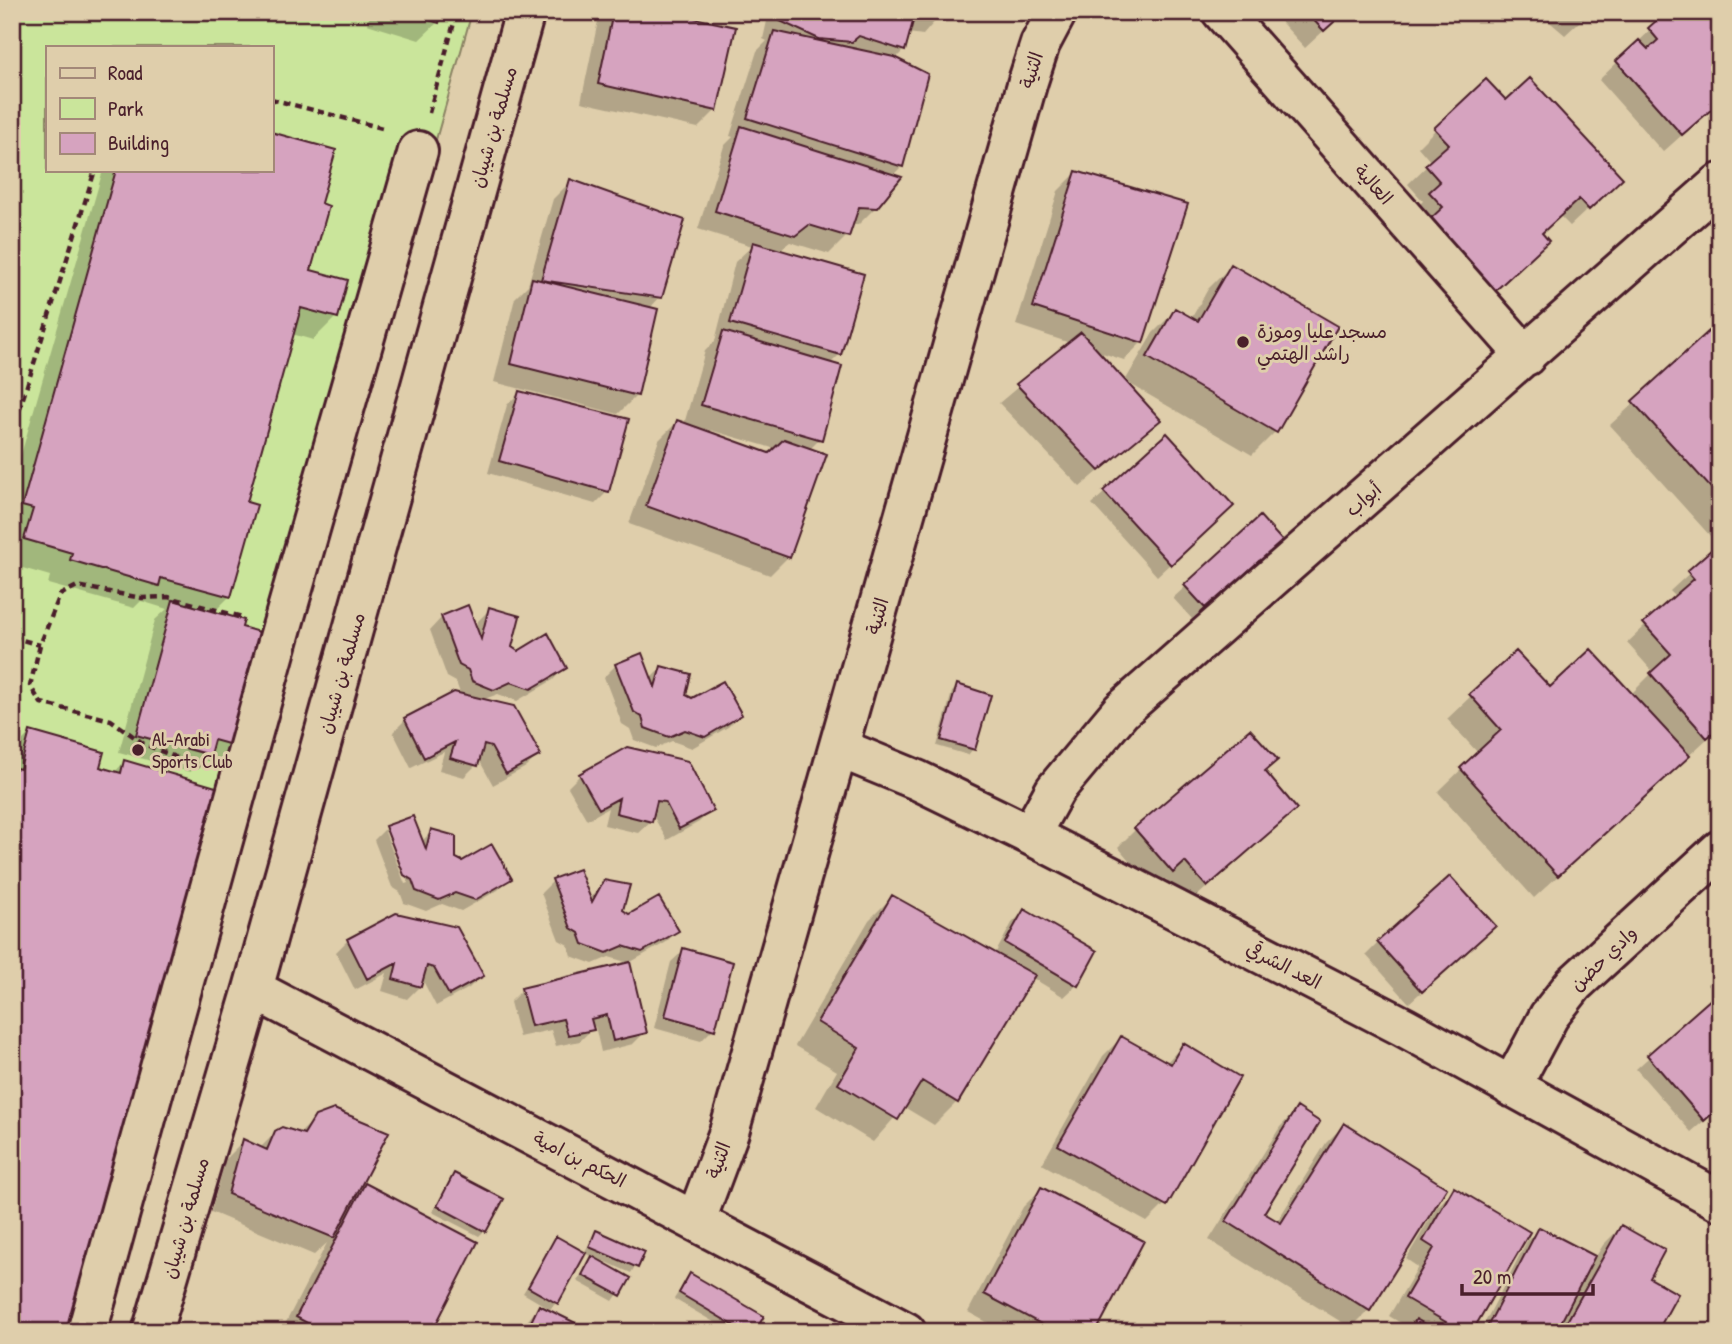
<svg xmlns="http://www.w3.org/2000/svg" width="1732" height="1344" font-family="'Patrick Hand','Playpen Sans Arabic',sans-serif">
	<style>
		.green { fill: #cae59b; stroke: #8a8263; stroke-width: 2; fill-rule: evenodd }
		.shadow { fill: #0003; fill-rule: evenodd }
		.building { fill: #d6a3bf; stroke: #4a1f2b; stroke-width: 2 }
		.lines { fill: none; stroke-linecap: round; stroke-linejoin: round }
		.minor-casing { stroke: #4a1f2b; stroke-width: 44 }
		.path { stroke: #4a1f2b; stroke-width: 4.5; stroke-dasharray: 7 5; stroke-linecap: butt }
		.minor { stroke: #dfceab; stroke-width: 38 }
		.poi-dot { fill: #4a1f2b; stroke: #dfceab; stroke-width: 2.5 }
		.labels { text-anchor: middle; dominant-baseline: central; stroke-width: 6; stroke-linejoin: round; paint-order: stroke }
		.street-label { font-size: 19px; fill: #4a1f2b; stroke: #dfceab }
		.poi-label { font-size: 19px; fill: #4a1f2b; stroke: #dfceab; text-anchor: start }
	</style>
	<rect width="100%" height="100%" fill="#dfceab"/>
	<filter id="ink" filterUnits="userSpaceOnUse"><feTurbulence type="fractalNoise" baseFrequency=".0143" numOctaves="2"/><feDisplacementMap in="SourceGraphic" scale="14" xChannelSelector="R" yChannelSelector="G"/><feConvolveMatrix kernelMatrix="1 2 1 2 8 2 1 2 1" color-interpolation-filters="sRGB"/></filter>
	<g filter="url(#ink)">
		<path class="green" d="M12 12H472L100 1332H12ZM47 47H271V170H47Z"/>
		<path class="shadow" d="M371 12H440L438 22 419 40 367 24Z
			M607 12H658L716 110 698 128 581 102 598 21Z
			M769 12H943L923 35 908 33 903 51 895 59 902 166 892 176 876 207 858 225H851L847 236 829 254 790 242 778 251 840 354 830 364 820 439 809 450 788 557 770 575 629 524 659 440 677 422 684 424 705 351 715 341 735 262 752 246 698 229 724 146 733 137 730 136 757 51 767 41 763 39ZM706 429 776 449 770 455 705 432Z
			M1272 12H1344L1305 48Z
			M1538 12H1590L1565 35Z
			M1669 12 1720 101 1663 152 1599 80Z
			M1506 103 1602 196 1570 226 1560 216 1475 309 1413 211 1423 201 1408 184 1431 162 1418 147 1436 129Z
			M103 170H271L319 204 309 271 336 317 313 340 292 334 245 503 230 596 213 613 238 746 220 764 203 760 190 772 119 752 155 620 167 609 141 601 134 608 48 584 50 576 12 565V486Z
			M1076 173 1142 342 1124 360 1096 351 1159 420 1080 487 999 403 1070 343 1016 325 1058 191Z
			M571 181 660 297 649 309 656 311 636 396 618 414 494 382 515 298 528 285 553 199Z
			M1231 266 1275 432 1252 455 1125 381 1153 333 1176 310 1191 319 1208 289Z
			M1720 324V530L1712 538 1610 425Z
			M519 393 608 491 595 504 488 473 507 405Z
			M1167 435 1220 518 1157 576 1092 504Z
			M1260 519 1293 555 1259 587 1246 572 1240 577 1215 626 1201 611 1192 619 1173 598Z
			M1720 545V727L1534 898 1438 792 1478 753 1447 719 1516 653 1550 689 1631 694 1653 672 1627 643 1676 597 1670 591Z
			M490 609 509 648 565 667 553 680 517 701 498 694 482 700 539 755 526 767 493 785 478 758 476 765 464 777 439 770 444 752 411 768 393 732 405 720 461 696 456 682 447 677 430 630 442 617 475 630 478 621Z
			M616 665 650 679 661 668 684 696 740 715 728 727 692 748 672 741 656 748 634 740 630 729 622 724 604 677Z
			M958 686 973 749 968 755 937 746 952 692Z
			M31 732 98 769 114 773 124 762 12 1332V751Z
			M580 775 712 810 699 822 667 840 652 814 651 821 638 833 604 825 608 808 587 820 568 787Z
			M1295 809 1188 904 1166 879 1154 890 1118 847 1136 829Z
			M386 828 421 842 432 831 454 859 510 878 498 890 461 911 442 904 426 911 404 903 400 892 392 887 374 840ZM385 832H389L408 883 405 884Z
			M553 881 589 900 605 881 621 911 677 931 665 943 629 963 609 957 593 964 571 956 568 945 559 940 541 893Z
			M892 897 995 954 1012 923 1024 911 1077 985 1064 997 1031 977 957 1102 934 1125 904 1107 873 1142 816 1107 837 1071 795 1046 869 920Z
			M1481 938 1409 1003 1366 955 1378 943Z
			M348 940 481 976 469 988 436 1006 422 979 420 986 407 999 382 991 387 973 355 990 336 952Z
			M684 950 713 1029 701 1041 654 1028 671 962Z
			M629 964 645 1032 633 1044 601 1052 595 1026 580 1041 556 1046 551 1030 519 1037 510 1002 522 990Z
			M1720 972V1107L1691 1132 1636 1069 1717 996 1707 984Z
			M1121 1038 1166 1063 1183 1045 1165 1204 1147 1222 1042 1164 1103 1056Z
			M1297 1109 1261 1213 1276 1223 1326 1143 1344 1125 1369 1310 1351 1328 1209 1240 1280 1127Z
			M316 1118 354 1198 366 1186 430 1332H281L327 1243 314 1255 211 1212 226 1159 244 1141 260 1148 276 1132 299 1134Z
			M455 1175 484 1231 479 1236 432 1212Z
			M1041 1189 1094 1332H1005L968 1312 1023 1207Z
			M1455 1189 1470 1332H1406L1409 1328 1389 1316 1418 1267 1406 1259 1437 1207Z
			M1621 1227 1648 1278 1655 1332H1480L1527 1241 1539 1229 1595 1258 1603 1245Z
			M596 1232 643 1253 631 1273 604 1261 603 1264 629 1278 613 1301 577 1281 594 1257 584 1253Z
			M557 1238 556 1303 550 1309 523 1293Z
			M690 1275 753 1332H731L674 1299Z
			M539 1307 590 1332H518Z"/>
		<path class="building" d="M404 12H442L439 23Z
			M613 12H666L736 27 717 111 598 84Z
			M782 12H944L942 18 915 14 905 51 859 36 852 42 819 39 780 21Z
			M1306 12H1345L1324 31Z
			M1666 12H1720V102L1682 135 1616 61 1639 40 1648 49 1658 40 1648 28Z
			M774 31 894 57 928 74 903 167 747 118Z
			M1530 78 1623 178 1589 210 1579 199 1542 233 1549 241 1494 292 1428 221 1443 207 1429 192 1440 182 1425 165 1449 144 1434 128 1486 79 1506 100Z
			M741 126 902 177 877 208 859 207 849 237 809 225 795 236 715 211Z
			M271 132 336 150 321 203 329 206 311 270 348 280 338 318 301 308 247 502 257 505 231 597 161 578 159 586 70 560 72 553 24 539 33 509 22 506 116 170H271Z
			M1076 171 1188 204 1143 343 1033 307Z
			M570 179 685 220 662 298 541 280Z
			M753 242 864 274 841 355 730 323Z
			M1231 264 1338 326 1277 433 1147 357 1175 308 1198 321Z
			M532 278 658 309 638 396 511 364Z
			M1720 321V498L1632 401Z
			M723 331 842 366 822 440 701 405Z
			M1081 332 1161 420 1099 471 1016 384Z
			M519 391 629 419 609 492 499 461Z
			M677 420 769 453 784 439 827 454 790 558 646 506Z
			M1167 433 1234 506 1171 565 1103 491Z
			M1260 516 1295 555 1272 576 1259 561 1242 577 1255 591 1228 615 1214 600 1205 608 1184 585Z
			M1720 542V727L1707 738 1650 673 1671 654 1643 623 1694 579 1687 571Z
			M173 600 244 620 242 627 269 635 239 747 214 740 210 755 136 735Z
			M468 605 481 639 489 607 520 616 512 647 518 651 548 633 567 668 531 689 511 682 494 690 472 681 468 670 459 665 441 616Z
			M1591 649 1690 756 1558 876 1460 768 1501 730 1469 694 1516 651 1550 687Z
			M642 653 655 687 661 666 691 674 686 695 692 698 723 681 742 715 705 737 685 730 669 737 645 728 642 717 634 712 615 664Z
			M957 684 991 695 975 750 941 740Z
			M454 692 514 706 541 755 506 774 491 747 484 745 478 766 450 758 455 742 424 758 404 718Z
			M1250 729 1278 760 1265 771 1297 809 1207 887 1185 862 1173 873 1134 828Z
			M30 731 104 752 100 767 121 773 124 760 226 790 76 1332H12V767L20 769Z
			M627 747 688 761 714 811 679 829 665 802 657 801 652 822 616 813 619 798 599 809 579 774Z
			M413 816 426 849 431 829 456 836V858L462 861 492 844 512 879 475 900 455 893 439 900 416 891 412 880 404 875 385 826Z
			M579 869 592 902 604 880 630 885 623 910 629 914 659 897 679 931 642 952 623 946 607 953 583 944 579 933 571 928 552 879Z
			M1450 876 1496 926 1422 992 1377 942Z
			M892 895 1035 975 958 1103 922 1081 898 1120 838 1084 859 1048 817 1022Z
			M1024 909 1097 951 1078 986 1005 943Z
			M396 913 457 927 484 976 449 995 434 968 427 966 421 987 393 979 397 963 367 979 347 939Z
			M683 948 733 962 715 1030 665 1016Z
			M630 962 647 1033 613 1041 607 1015 591 1019 594 1030 568 1035 563 1019 531 1026 521 988Z
			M1720 991V1107L1704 1121 1647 1055Z
			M1121 1036 1171 1064 1183 1043 1240 1077 1167 1206 1058 1145Z
			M1297 1107 1320 1122 1264 1213 1281 1223 1344 1123 1447 1188 1370 1311 1226 1221Z
			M334 1109 389 1132 334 1238 228 1194 243 1139 267 1150 275 1131 282 1127 304 1134 315 1116Z
			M454 1173 504 1199 486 1232 437 1206Z
			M365 1183 478 1242 432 1332H324L296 1317Z
			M1041 1187 1144 1241 1096 1332H1056L984 1294Z
			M1454 1187 1530 1232 1472 1332H1463L1405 1298 1434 1248 1423 1241Z
			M1621 1225 1665 1250 1650 1278 1678 1294 1657 1332H1561Z
			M1539 1227 1595 1256 1556 1332H1487L1485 1331Z
			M596 1230 645 1252 638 1268 589 1247Z
			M556 1236 586 1253 558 1304 528 1287Z
			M592 1256 631 1278 621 1296 582 1275Z
			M690 1273 764 1316 755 1332H745L679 1293Z
			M539 1305 594 1332H526Z
			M1416 1319 1439 1332H1409Z"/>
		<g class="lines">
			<g class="minor-casing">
				<path id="minor" d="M1222 12 1526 356
					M839 748 917 780 1030 835 1404 1027 1720 1201
					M1030 835 1055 790 1121 711 1720 183
					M253 989 906 1332
					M1511 1087 1549 1016 1574 984 1720 850
					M696 1220 729 1132 1028 81 1040 44 1057 12
					M87 1332 282 627 418 151
					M152 1332 253 989 525 12"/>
			</g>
			<path class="path" d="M271 99 382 128
				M429 113 457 12
				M12 433 95 170
				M12 637 40 645
				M199 767 144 744 111 720 41 703 30 686 40 645 60 595 77 586 142 598 168 597 242 617"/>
			<use href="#minor" class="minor"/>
		</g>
	</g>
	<g class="poi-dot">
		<circle cx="1243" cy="342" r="7"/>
		<circle cx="138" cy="750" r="7"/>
	</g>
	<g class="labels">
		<g class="street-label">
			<text transform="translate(1031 70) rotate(-72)">الثنية</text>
			<text transform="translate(493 127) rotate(-74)">مسلمة بن شيبان</text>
			<text transform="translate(1374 184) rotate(48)">العالية</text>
			<text transform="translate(1363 499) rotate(-41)">أبواب</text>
			<text transform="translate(877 616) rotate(-74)">الثنية</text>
			<text transform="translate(341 673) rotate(-74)">مسلمة بن شيبان</text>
			<text transform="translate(1603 958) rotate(-44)">وادي حضن</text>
			<text transform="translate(1284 965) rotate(27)">العد الشرقي</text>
			<text transform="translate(580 1159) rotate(27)">الحكم بن امية</text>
			<text transform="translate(718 1160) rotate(-70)">الثنية</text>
			<text transform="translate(185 1218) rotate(-74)">مسلمة بن شيبان</text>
		</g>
		<g class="poi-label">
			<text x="1257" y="331">مسجد عليا وموزة<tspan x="1257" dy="22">راشد الهتمي</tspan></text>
			<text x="152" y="739">Al-Arabi<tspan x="152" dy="22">Sports Club</tspan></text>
		</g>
	</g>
	<rect width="1732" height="1344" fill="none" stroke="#dfceab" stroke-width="42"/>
	<rect x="21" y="21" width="1690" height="1302" fill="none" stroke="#4a1f2b" stroke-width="2.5" filter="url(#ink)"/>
	<rect x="46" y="46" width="228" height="126" fill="#dfceab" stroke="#a38878" stroke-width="2"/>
	<rect x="60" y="68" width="35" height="10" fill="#dfceab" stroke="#a38878" stroke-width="2"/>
	<text x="108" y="80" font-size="21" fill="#4a1f2b">Road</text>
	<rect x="60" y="98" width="35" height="21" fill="#cae59b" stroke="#a38878" stroke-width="2"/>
	<text x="108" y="116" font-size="21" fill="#4a1f2b">Park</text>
	<rect x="60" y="133" width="35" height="21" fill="#d6a3bf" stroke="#a38878" stroke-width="2"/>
	<text x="108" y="150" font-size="21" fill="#4a1f2b">Building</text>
	<path d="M1462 1284v10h131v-10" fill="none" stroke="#4a1f2b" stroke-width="3.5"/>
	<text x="1473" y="1284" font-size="21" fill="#4a1f2b" stroke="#dfceab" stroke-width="5" paint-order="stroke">20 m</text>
</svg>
